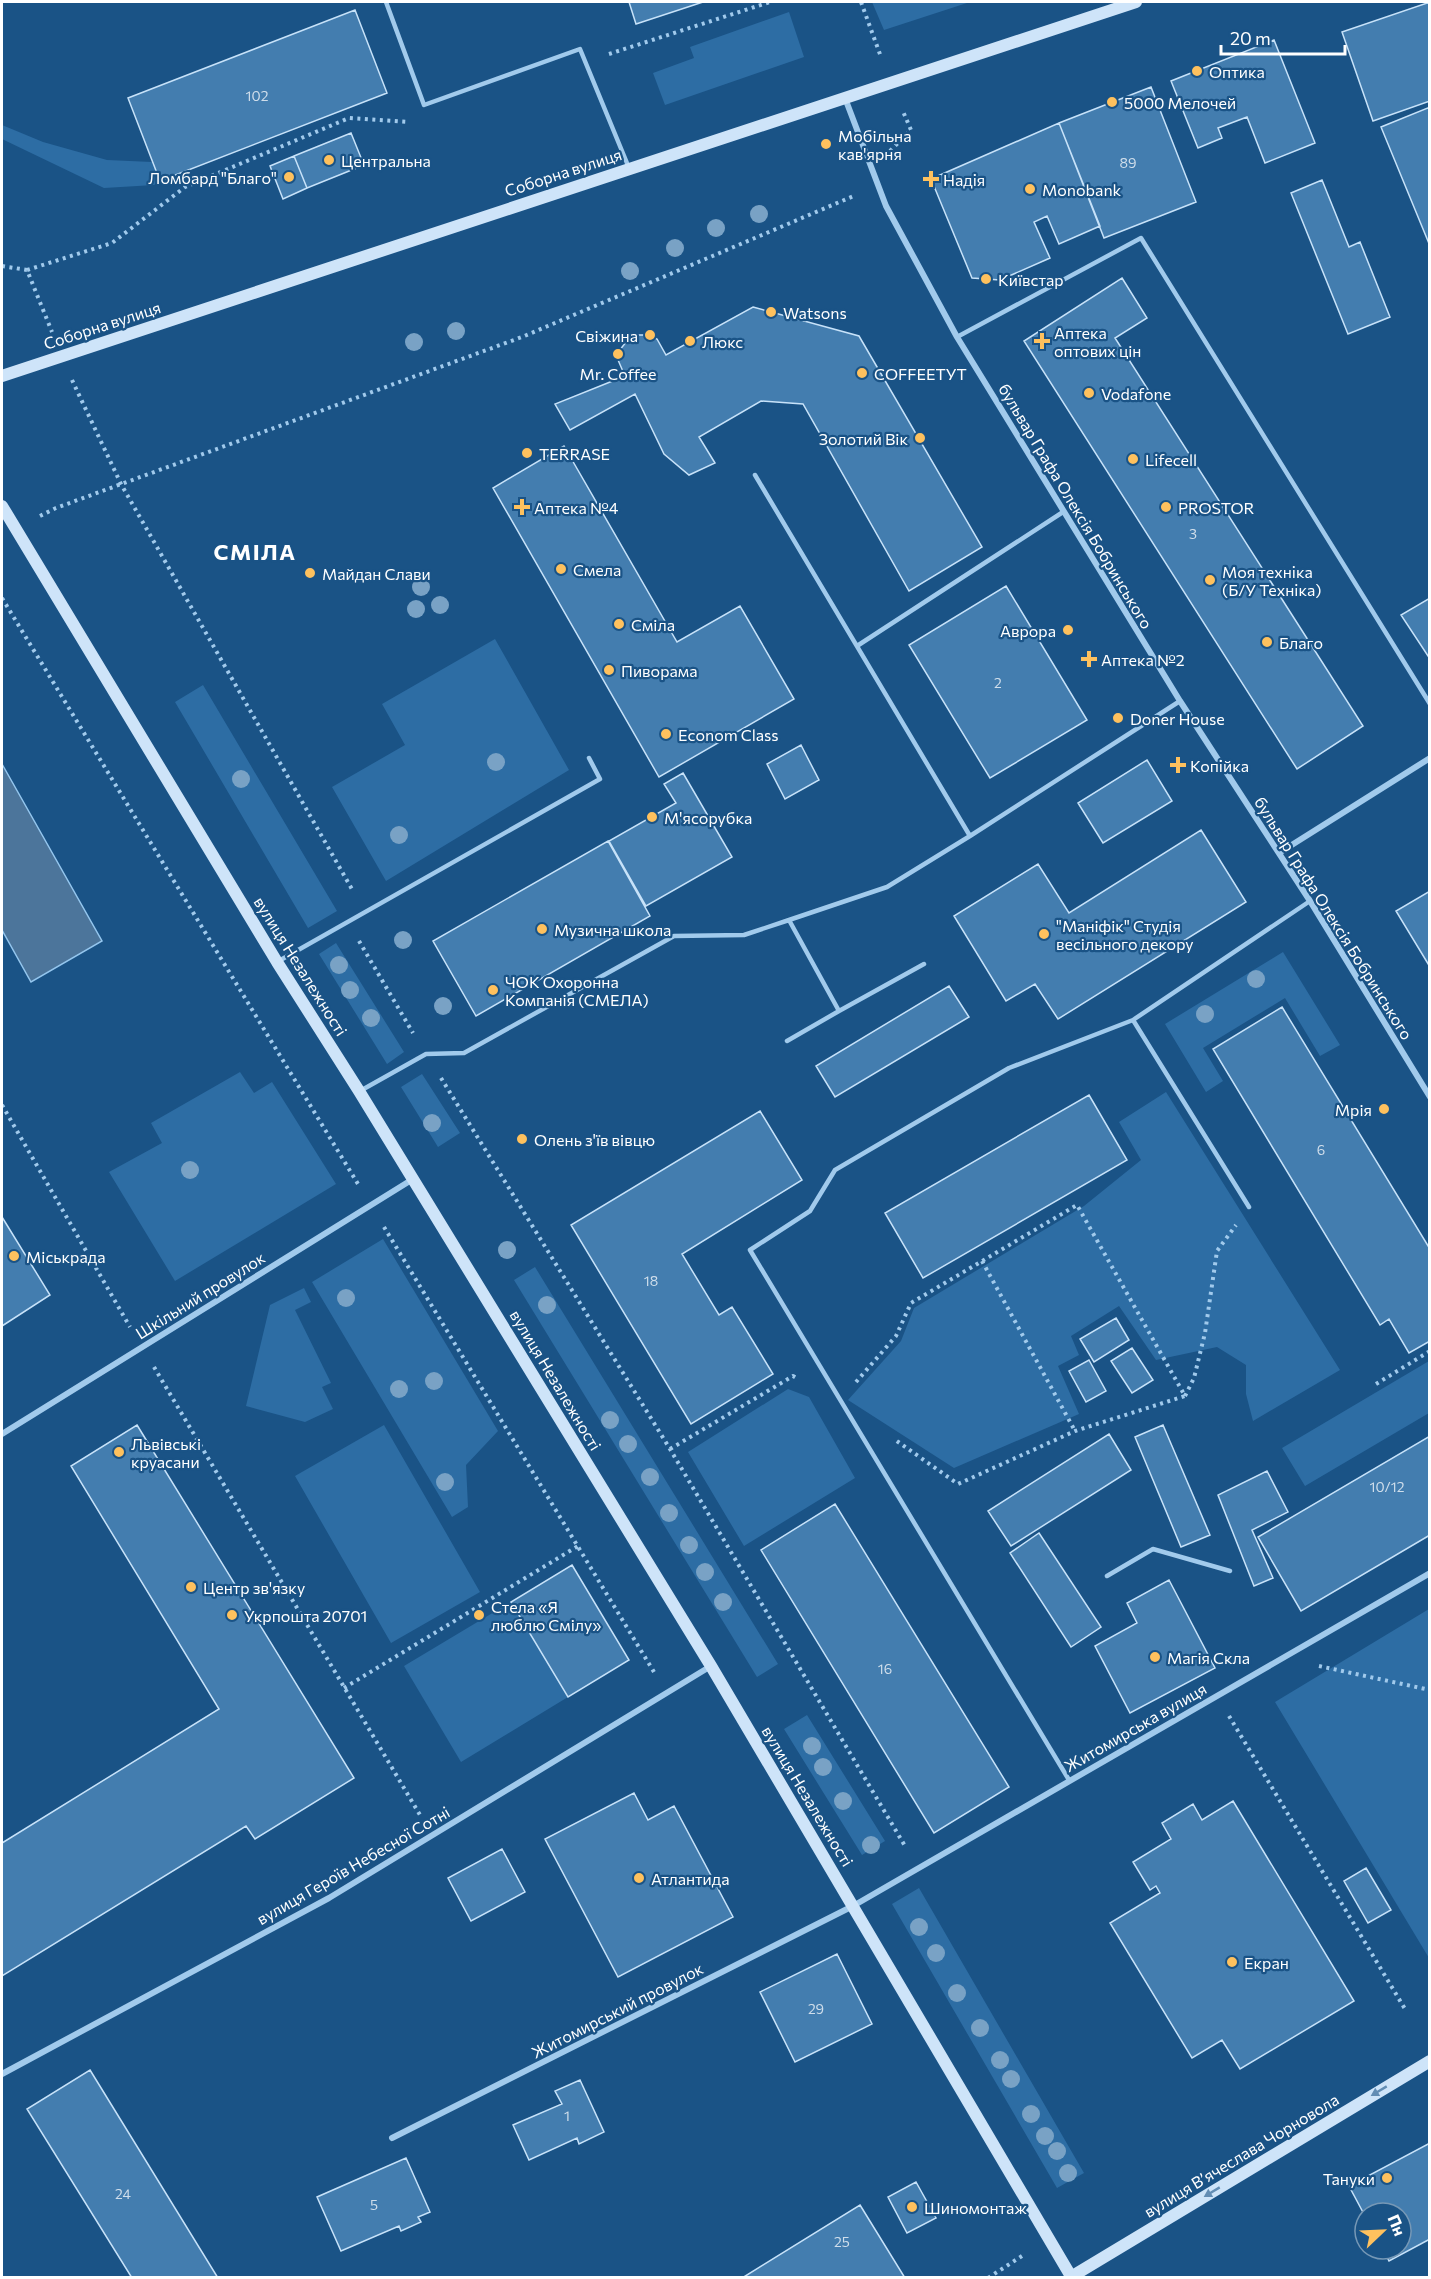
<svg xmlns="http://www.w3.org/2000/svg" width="1431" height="2279" font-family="Commissioner,sans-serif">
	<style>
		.green { fill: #2d6da4 }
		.water { fill: #4c759b; stroke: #94c6ee; stroke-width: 1.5 }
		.building { fill: #437daf; stroke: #c7e2f9; stroke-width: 1.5 }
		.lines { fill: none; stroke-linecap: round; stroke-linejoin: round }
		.path { stroke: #a1caec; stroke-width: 4; stroke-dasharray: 3 4.5; stroke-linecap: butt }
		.lane { stroke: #a1caec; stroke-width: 4.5 }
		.street { stroke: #a1caec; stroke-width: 6 }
		.secondary { stroke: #cee4f9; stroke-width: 12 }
		.tree { fill: #79a2c5 }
		.oneway { fill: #628db4 }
		.poi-dot { fill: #fec15e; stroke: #1a5386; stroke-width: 2 }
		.labels { text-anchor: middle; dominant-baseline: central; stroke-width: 4.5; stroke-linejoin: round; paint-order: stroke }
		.number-label { font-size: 14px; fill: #d0deeb }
		.poi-label { font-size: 16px; fill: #fff; stroke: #1a5386; text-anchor: start }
		.street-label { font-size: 16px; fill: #fff; stroke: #1a5386 }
		.district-label { font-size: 22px; font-weight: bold; letter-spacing: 1.5px; fill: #fff; stroke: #1a5386 }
	</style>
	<rect width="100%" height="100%" fill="#1a5386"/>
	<path class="green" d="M872 2H970L884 30Z
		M789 12 804 57 665 105 653 73 694 58 690 47Z
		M2 125 43 142 107 160 152 162 160 181 154 185 104 188 2 139Z
		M495 639 569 770 386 881 332 787 405 745 382 704Z
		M203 685 337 911 308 928 175 702Z
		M336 943 404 1052 387 1064 319 954Z
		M1283 952 1340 1045 1320 1056 1285 998 1203 1048 1223 1081 1206 1092 1165 1024Z
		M240 1072 254 1093 272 1082 336 1184 175 1281 109 1172 162 1143 151 1123Z
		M422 1074 460 1133 438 1147 401 1087Z
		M1166 1092 1340 1370 1253 1421 1246 1394V1365L1217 1347 1156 1360 1119 1306 1071 1336 1079 1355 1058 1366 1079 1414 954 1468 848 1400 901 1341 914 1308 1084 1206 1141 1160 1119 1122Z
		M383 1239 498 1431 466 1465 468 1507 452 1517 312 1282Z
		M535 1267 778 1664 757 1677 514 1280Z
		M304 1288 311 1302 295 1310 331 1383 322 1387 333 1409 305 1422 246 1406 270 1305Z
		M1429 1361V1413L1305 1486 1282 1448Z
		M788 1389 809 1397 855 1478 744 1546 688 1452Z
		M384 1425 480 1592 391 1643 295 1476Z
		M511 1602 568 1697 461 1762 404 1666Z
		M1429 1609V1958L1275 1702Z
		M807 1715 885 1841 862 1855 784 1729Z
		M919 1888 1084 2173 1057 2188 892 1904Z"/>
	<path class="water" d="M2 764 102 941 31 982 2 930Z"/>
	<path class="building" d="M629 2H703L636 24Z
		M1430 2V101L1373 121 1342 32Z
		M355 10 387 93 160 181 128 98Z
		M1274 40 1315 143 1265 163 1247 117 1218 128 1222 138 1198 148 1171 81Z
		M1151 87 1196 202 1104 238 1059 123Z
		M1430 107V246L1381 127Z
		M1059 123 1100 226 1059 244 1047 216 1034 222 1050 258 1000 280 972 278 931 179Z
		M351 133 364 165 307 188 294 156Z
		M294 156 307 188 283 199 270 166Z
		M1322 180 1349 247 1360 242 1390 317 1348 334 1291 193Z
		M1122 278 1147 318 1115 338 1363 726 1297 769 1024 341Z
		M753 307 859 336 982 547 909 591 803 404 761 401 699 437 715 463 689 475 664 454 635 394 570 430 555 404 625 376 618 360 619 351 630 337 639 335H649L657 339 666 355Z
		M564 446 677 642 740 606 794 699 659 777 493 488Z
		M1006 586 1087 720 990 778 909 645Z
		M1430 598V659L1401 615Z
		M801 745 819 780 785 799 767 764Z
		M1147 760 1172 801 1103 843 1078 803Z
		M683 773 732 857 646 906 609 841 676 803 664 784Z
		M1201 830 1246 902 1058 1019 1035 984 1006 1001 954 916 1038 864 1069 913Z
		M608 841 650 916 476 1016 433 941Z
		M1430 891V967L1396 911Z
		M949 986 969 1017 835 1097 816 1066Z
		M1282 1007 1430 1249V1341L1409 1353 1389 1319 1380 1325 1213 1049Z
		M1089 1095 1127 1160 923 1278 885 1213Z
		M760 1111 802 1180 682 1254 719 1315 732 1307 773 1374 691 1424 571 1225Z
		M2 1217 50 1295 2 1326Z
		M1116 1318 1129 1340 1094 1362 1080 1339Z
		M1132 1348 1153 1380 1132 1393 1111 1361Z
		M1089 1360 1106 1391 1086 1402 1069 1371Z
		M137 1425 354 1778 255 1839 246 1826 2 1976V1843L219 1709 71 1466Z
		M1163 1425 1210 1535 1181 1547 1135 1437Z
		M1109 1434 1131 1470 1011 1546 988 1511Z
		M1430 1436V1535L1301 1611 1258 1537Z
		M1267 1471 1288 1512 1252 1530 1273 1578 1254 1586 1218 1495Z
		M835 1504 1009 1787 934 1833 761 1550Z
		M1039 1533 1101 1627 1071 1647 1010 1553Z
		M572 1565 629 1660 568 1697 511 1602Z
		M1169 1580 1215 1668 1130 1713 1095 1646 1137 1623 1127 1603Z
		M634 1793 648 1820 674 1806 733 1917 618 1977 545 1839Z
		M1233 1801 1354 2001 1240 2069 1222 2040 1192 2058 1110 1923 1160 1893 1156 1886 1150 1890 1133 1862 1171 1839 1162 1823 1193 1804 1202 1820Z
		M502 1849 525 1892 471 1921 448 1878Z
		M1366 1868 1391 1910 1368 1923 1344 1881Z
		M837 1954 872 2024 795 2062 760 1992Z
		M90 2070 218 2278H132L27 2109Z
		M580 2080 604 2132 579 2144 577 2138 529 2160 513 2125 562 2104 555 2091Z
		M1430 2143V2239L1389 2261 1383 2249H1401V2213H1365V2216L1349 2186Z
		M406 2158 430 2212 418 2217 421 2222 401 2231 399 2226 341 2251 317 2197Z
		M916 2182 936 2218 907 2233 888 2197Z
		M860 2205 905 2278H742Z"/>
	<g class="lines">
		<path class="path" d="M861 2 881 57
			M609 54 770 2
			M890 151 911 130 902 109
			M2 266 27 270 52 332
			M27 270 112 243 185 187 349 118 408 122
			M72 380 121 484 353 891
			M40 516 56 508 522 337 856 195
			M2 598 358 1184
			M359 941 413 1033
			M441 1078 670 1449 905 1846
			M2 1105 130 1327
			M384 1227 654 1672
			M982 1261 1075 1431
			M154 1367 420 1815
			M856 1382 896 1336 911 1303 1077 1205 1185 1396 1075 1431 958 1484 894 1439
			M1376 1384 1430 1351
			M1185 1396 1194 1378 1205 1333 1217 1251 1236 1225
			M670 1449 793 1376 798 1379
			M1319 1666 1430 1690
			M344 1688 578 1546
			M1229 1716 1405 2009
			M988 2278 1025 2254"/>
		<path class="lane" d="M386 2 424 105 580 49 629 168
			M957 337 1141 238 1430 704
			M755 475 970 836 1180 701
			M857 646 1063 512
			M789 920 839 1011 924 964
			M277 962 600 779 589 758
			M787 1041 839 1011
			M360 1091 426 1054 464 1053 674 936 744 935 789 920 887 887 970 836
			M1249 1207 1133 1020 1310 901
			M1107 1576 1153 1549 1230 1571
			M1069 1780 750 1250 810 1211 835 1170 1009 1068 1133 1020"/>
		<path class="street" d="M845 98 886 206 957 337 1180 701 1310 901 1430 1097
			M1279 853 1430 758
			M2 1434 413 1179
			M2 2074 329 1898 711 1666
			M392 2138 853 1906 1430 1573"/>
		<path class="secondary" d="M2 376 1136 2
			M2 506 277 962 359 1091 711 1666 1072 2278
			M1071 2277 1430 2061"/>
	</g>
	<g class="tree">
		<circle cx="759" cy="214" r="9"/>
		<circle cx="716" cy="228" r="9"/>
		<circle cx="675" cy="248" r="9"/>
		<circle cx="630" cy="271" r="9"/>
		<circle cx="456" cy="331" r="9"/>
		<circle cx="414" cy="342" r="9"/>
		<circle cx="421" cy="587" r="9"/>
		<circle cx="440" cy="605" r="9"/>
		<circle cx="416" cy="609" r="9"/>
		<circle cx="496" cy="762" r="9"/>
		<circle cx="241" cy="779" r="9"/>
		<circle cx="399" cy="835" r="9"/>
		<circle cx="403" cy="940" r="9"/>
		<circle cx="339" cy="965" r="9"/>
		<circle cx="1256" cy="979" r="9"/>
		<circle cx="350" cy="990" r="9"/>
		<circle cx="443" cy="1006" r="9"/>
		<circle cx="1205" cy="1014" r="9"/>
		<circle cx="371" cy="1018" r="9"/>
		<circle cx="432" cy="1123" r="9"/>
		<circle cx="190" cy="1170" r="9"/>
		<circle cx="507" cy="1250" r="9"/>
		<circle cx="346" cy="1298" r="9"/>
		<circle cx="547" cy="1305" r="9"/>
		<circle cx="434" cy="1381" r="9"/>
		<circle cx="399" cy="1389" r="9"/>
		<circle cx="610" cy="1420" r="9"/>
		<circle cx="628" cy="1444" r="9"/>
		<circle cx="650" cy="1477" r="9"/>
		<circle cx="445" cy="1482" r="9"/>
		<circle cx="669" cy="1513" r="9"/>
		<circle cx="689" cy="1545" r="9"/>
		<circle cx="705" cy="1572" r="9"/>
		<circle cx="723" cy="1602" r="9"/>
		<circle cx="812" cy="1746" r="9"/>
		<circle cx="823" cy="1767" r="9"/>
		<circle cx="843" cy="1801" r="9"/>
		<circle cx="871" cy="1845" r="9"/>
		<circle cx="919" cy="1927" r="9"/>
		<circle cx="936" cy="1953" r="9"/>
		<circle cx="957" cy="1993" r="9"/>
		<circle cx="980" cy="2028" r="9"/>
		<circle cx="1000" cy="2060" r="9"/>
		<circle cx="1011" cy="2079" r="9"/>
		<circle cx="1031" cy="2114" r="9"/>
		<circle cx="1045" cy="2136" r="9"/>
		<circle cx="1057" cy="2151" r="9"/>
		<circle cx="1068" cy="2173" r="9"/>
	</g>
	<defs><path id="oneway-solid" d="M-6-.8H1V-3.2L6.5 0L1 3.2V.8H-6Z" transform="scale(1.5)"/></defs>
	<g class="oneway">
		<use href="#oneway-solid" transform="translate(1379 2091) rotate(149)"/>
		<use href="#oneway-solid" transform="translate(1212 2192) rotate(149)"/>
	</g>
	<g class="poi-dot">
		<circle cx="1197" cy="71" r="6"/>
		<circle cx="1112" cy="102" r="6"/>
		<circle cx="826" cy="144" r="6"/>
		<circle cx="329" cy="160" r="6"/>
		<circle cx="289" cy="177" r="6"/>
		<path d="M928 170h6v6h6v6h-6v6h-6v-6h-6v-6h6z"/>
		<circle cx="1030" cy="189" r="6"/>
		<circle cx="986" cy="279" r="6"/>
		<circle cx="771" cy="312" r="6"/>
		<circle cx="650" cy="335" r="6"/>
		<circle cx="690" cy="341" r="6"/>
		<path d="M1039 332h6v6h6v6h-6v6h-6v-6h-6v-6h6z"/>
		<circle cx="618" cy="354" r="6"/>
		<circle cx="862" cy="373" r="6"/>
		<circle cx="1089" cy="393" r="6"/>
		<circle cx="920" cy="438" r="6"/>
		<circle cx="527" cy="453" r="6"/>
		<circle cx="1133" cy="459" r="6"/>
		<path d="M519 498h6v6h6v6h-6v6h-6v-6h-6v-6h6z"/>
		<circle cx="1166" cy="507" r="6"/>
		<circle cx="561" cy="569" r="6"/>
		<circle cx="310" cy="573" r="6"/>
		<circle cx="1210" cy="580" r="6"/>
		<circle cx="619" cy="624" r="6"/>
		<circle cx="1068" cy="630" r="6"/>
		<circle cx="1267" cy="642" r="6"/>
		<path d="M1086 650h6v6h6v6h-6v6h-6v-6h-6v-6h6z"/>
		<circle cx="609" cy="670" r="6"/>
		<circle cx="1118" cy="718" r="6"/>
		<circle cx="666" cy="734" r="6"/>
		<path d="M1175 756h6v6h6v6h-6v6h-6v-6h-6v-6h6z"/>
		<circle cx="652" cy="817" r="6"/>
		<circle cx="542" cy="929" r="6"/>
		<circle cx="1044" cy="934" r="6"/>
		<circle cx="493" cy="990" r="6"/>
		<circle cx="1384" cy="1109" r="6"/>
		<circle cx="522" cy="1139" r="6"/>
		<circle cx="14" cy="1256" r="6"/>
		<circle cx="119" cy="1452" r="6"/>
		<circle cx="191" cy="1587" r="6"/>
		<circle cx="232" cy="1615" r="6"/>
		<circle cx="479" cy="1615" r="6"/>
		<circle cx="1155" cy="1657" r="6"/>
		<circle cx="639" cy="1878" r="6"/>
		<circle cx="1232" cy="1962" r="6"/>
		<circle cx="1387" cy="2178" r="6"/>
		<circle cx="912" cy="2207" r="6"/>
	</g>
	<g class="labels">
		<g class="number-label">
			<text x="257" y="95">102</text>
			<text x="1128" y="162">89</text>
			<text x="1193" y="533">3</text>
			<text x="998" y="682">2</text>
			<text x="1321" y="1149">6</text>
			<text x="651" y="1280">18</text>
			<text x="1387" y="1486">10/12</text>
			<text x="885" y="1668">16</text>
			<text x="816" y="2008">29</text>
			<text x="567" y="2115">1</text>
			<text x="123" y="2193">24</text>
			<text x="374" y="2204">5</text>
			<text x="842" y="2241">25</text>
		</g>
		<g class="poi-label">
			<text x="1209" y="71">Оптика</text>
			<text x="1124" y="102">5000 Мелочей</text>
			<text x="838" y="135">Мобільна<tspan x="838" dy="18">кав'ярня</tspan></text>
			<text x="341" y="160">Центральна</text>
			<text x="277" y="177" text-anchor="end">Ломбард "Благо"</text>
			<text x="943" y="179">Надiя</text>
			<text x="1042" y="189">Monobank</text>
			<text x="998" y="279">Київстар</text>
			<text x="783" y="312">Watsons</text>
			<text x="1054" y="332">Аптека<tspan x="1054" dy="18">оптових цін</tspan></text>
			<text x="638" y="335" text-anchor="end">Свіжина</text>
			<text x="702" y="341">Люкс</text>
			<text x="618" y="373" text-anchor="middle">Mr. Coffee</text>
			<text x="874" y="373">COFFEEТУТ</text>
			<text x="1101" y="393">Vodafone</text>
			<text x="908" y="438" text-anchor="end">Золотий Вік</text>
			<text x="539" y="453">TERRASE</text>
			<text x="1145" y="459">Lifecell</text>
			<text x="534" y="507">Аптека №4</text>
			<text x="1178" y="507">PROSTOR</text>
			<text x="573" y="569">Смела</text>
			<text x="1222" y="571">Моя технiка<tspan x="1222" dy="18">(Б/У Технiка)</tspan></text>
			<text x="322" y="573">Майдан Слави</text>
			<text x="631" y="624">Сміла</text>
			<text x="1056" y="630" text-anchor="end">Аврора</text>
			<text x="1279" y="642">Благо</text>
			<text x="1101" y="659">Аптека №2</text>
			<text x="621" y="670">Пиворама</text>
			<text x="1130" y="718">Doner House</text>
			<text x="678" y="734">Econom Class</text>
			<text x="1190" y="765">Копiйка</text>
			<text x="664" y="817">М'ясорубка</text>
			<text x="1056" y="925">"Маніфік" Студія<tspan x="1056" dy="18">весільного декору</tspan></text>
			<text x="554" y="929">Музична школа</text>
			<text x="505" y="981">ЧОК Охоронна<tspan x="505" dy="18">Компанія (СМЕЛА)</tspan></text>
			<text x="1372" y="1109" text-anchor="end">Мрія</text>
			<text x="534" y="1139">Олень з'їв вівцю</text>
			<text x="26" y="1256">Міськрада</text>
			<text x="131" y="1443">Львівські<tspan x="131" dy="18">круасани</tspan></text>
			<text x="203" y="1587">Центр зв'язку</text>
			<text x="491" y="1606">Стела «Я<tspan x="491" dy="18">люблю Смілу»</tspan></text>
			<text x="244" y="1615">Укрпошта 20701</text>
			<text x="1167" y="1657">Магія Скла</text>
			<text x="651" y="1878">Атлантида</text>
			<text x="1244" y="1962">Екран</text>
			<text x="1375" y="2178" text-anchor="end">Тануки</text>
			<text x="924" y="2207">Шиномонтаж</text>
		</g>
		<g class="street-label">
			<text transform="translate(563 172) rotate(-18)">Соборна вулиця</text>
			<text transform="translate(102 325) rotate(-18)">Соборна вулиця</text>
			<text transform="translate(1076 506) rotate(59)">бульвар Графа Олексія Бобринського</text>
			<text transform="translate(1334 918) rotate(58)">бульвар Графа Олексія Бобринського</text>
			<text transform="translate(301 966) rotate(58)">вулиця Незалежності</text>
			<text transform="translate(200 1295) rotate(-32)">Шкільний провулок</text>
			<text transform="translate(556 1380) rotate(59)">вулиця Незалежності</text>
			<text transform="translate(1135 1727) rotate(-30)">Житомирська вулиця</text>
			<text transform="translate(808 1796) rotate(59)">вулиця Незалежності</text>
			<text transform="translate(353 1865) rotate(-30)">вулиця Героїв Небесної Сотні</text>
			<text transform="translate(617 2010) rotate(-27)">Житомирський провулок</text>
			<text transform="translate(1241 2155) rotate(-31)">вулиця Вʼячеслава Чорновола</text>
		</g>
		<g class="district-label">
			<text x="255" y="551">СМІЛА</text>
		</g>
	</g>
	<rect width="1431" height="2279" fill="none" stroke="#ffffff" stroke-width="6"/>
	<g transform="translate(1383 2231) rotate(67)"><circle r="28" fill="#1a5386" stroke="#7698b6" stroke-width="1.5"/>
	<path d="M0-4.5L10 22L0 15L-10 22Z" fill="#fec15e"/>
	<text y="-9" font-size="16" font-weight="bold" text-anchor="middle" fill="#ffffff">Пн</text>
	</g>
	<path d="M1221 45v9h124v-9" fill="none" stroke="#ffffff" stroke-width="3"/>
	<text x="1230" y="45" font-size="18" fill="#ffffff" stroke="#1a5386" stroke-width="4.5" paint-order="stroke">20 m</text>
</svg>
